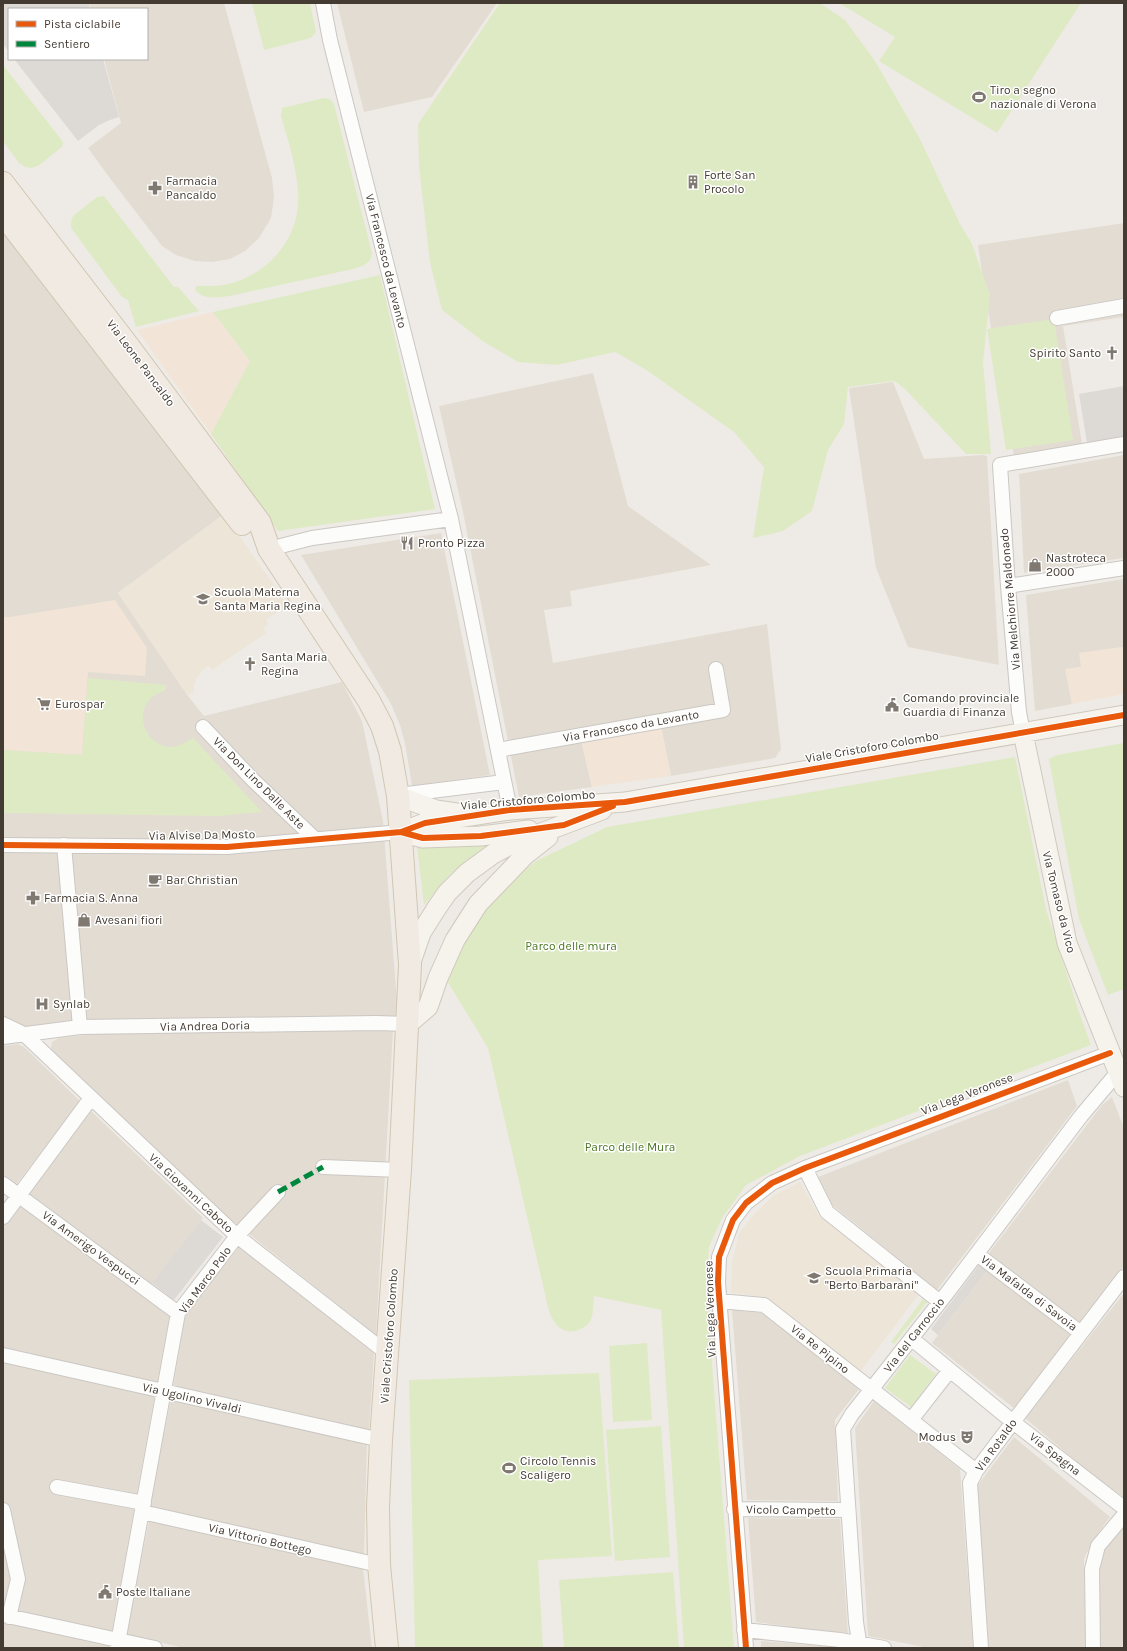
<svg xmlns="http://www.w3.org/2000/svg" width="1127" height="1651" font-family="Karla,sans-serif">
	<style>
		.residential { fill: #e3dcd3 }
		.commercial { fill: #f2e5d7 }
		.education { fill: #ede5d7 }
		.green { fill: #deeac4 }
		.parking { fill: #dddad6 }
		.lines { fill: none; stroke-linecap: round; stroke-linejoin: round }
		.street-casing { stroke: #cbc7c2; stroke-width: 16 }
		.secondary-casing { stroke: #cfc9be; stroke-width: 21 }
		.primary-casing { stroke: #d1c6b2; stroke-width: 24 }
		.street { stroke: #fcfcfb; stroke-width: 14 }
		.secondary { stroke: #f6f3ec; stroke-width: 19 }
		.primary { stroke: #f0eae2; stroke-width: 22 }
		.quiet { stroke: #00873e; stroke-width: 5; stroke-dasharray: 10 5; stroke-linecap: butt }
		.cycleway-casing { stroke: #fff; stroke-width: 8 }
		.cycleway { stroke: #e8590c; stroke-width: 6 }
		.labels { text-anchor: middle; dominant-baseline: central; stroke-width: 3; stroke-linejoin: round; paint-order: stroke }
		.poi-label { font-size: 12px; fill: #443b32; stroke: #fff; text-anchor: start }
		.street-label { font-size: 12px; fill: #443b32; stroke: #fff }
		.park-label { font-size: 12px; fill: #4b7724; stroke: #fff }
	</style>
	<rect width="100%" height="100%" fill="#eeebe6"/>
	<path class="residential" d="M89 3H224L272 178 274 197 271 218 259 238 245 251 230 259 212 262 195 261 176 255 162 246 112 181 88 148 121 123 104 59H147V9H91Z
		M337 3H497L432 97 364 112Z
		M1124 223V317L1063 326 1082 444 1014 456 987 305 978 245Z
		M3 228 224 514 118 593 188 696 204 716 342 682 362 721 383 821 397 1002 396 1016 85 1021 3 1032Z
		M593 373 628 506 711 565 570 591 572 606 544 610 553 663 767 624 781 749 775 758 671 776 661 727 581 740 592 787 519 797 463 512 439 406Z
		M893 382 924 459 983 455 987 456 999 665 908 647 876 568 849 388Z
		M1124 455V558L1024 573 1019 474Z
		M441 533 490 775 412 786 405 743 400 725 391 704 301 555Z
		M1124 579V653L1123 647 1081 667 1066 669 1072 704 1035 711 1026 595Z
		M393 1030 376 1335 215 1207 51 1051V1047L52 1042 59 1038 94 1034Z
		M18 1044 24 1047 80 1101 15 1186 3 1178V1046Z
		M1068 1080 1077 1106 937 1290 830 1203 818 1177Z
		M1112 1097 1124 1128V1266L1080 1323 989 1253 1102 1105Z
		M90 1110 203 1218 150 1286 26 1193Z
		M19 1204 170 1313 157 1384 3 1349V1226Z
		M239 1247 374 1353 369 1432 173 1388 185 1316Z
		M987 1271 1071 1335 1015 1409 932 1343Z
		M1124 1293V1497L1096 1478 1025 1418Z
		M732 1310 762 1313 859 1389 835 1420 838 1501 747 1500Z
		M3 1360 155 1394 112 1631 3 1609Z
		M171 1398 367 1442 364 1559 149 1511Z
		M874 1401 960 1469 973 1648H929L868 1636 855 1428Z
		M1014 1437 1110 1517 1093 1540 1084 1559 1086 1648H989L977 1486Z
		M748 1518 840 1519 848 1635 756 1622Z
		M149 1521 363 1568 372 1648H185L126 1635Z
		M1124 1525V1648H1098L1097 1579 1100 1558 1106 1547Z
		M3 1622 109 1645 108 1648H3Z
		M761 1641 845 1648H761Z"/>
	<path class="commercial" d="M213 312 250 361 211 434 137 330Z
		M115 600 147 648 145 676 88 672 82 755 3 750V617H10Z
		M1122 647 1124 653V694L1072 704 1065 669 1081 667 1079 653Z
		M661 726 671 776 592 787 581 740Z"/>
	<path class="education" d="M224 514 288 605 266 620 268 624 263 628 266 633 212 670 208 666 202 671 197 678 194 685V691L188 696 118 593Z
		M800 1182 819 1216 918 1295 861 1371 767 1297 731 1293 732 1262 739 1233 756 1212 774 1195Z"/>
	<path class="green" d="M252 3H310L316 32 312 37 307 39 264 50Z
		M500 3H820L845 20 875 61 919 137 960 224 972 244 990 295 983 362 991 454H966L904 388 894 381 848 387 844 424 828 450 812 511 783 531 753 538 764 467 734 432 645 369 615 352 557 365 518 362 484 342 442 310 430 263 419 166 418 124Z
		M839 3H1081L997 133 879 61 895 37Z
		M3 65 63 142 62 147 38 166 31 168 25 167 19 163 3 141Z
		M324 98 330 99 334 104 372 253C371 264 363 266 353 269L230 296C217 297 205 301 195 290L196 286C208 286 220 287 232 283 271 272 301 235 298 194 297 167 288 141 281 116L282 108Z
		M104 196 174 287H178L199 311 136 327 128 300 122 297 71 228V222L73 216 97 197Z
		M380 275 435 509 278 531 211 434 250 361 213 312Z
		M1054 319 1073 440 1006 450 987 329Z
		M88 678 166 685V690C161 692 153 695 150 699 134 717 147 746 171 747 179 747 186 742 193 738L262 812 219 816 3 813V750L82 755Z
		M1124 743V989L1108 995 1079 919 1049 759 1057 755Z
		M1015 757 1046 909 1078 1009 1091 1045 800 1156 746 1185 722 1218 709 1247 706 1286 734 1648H684L661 1310 594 1296C593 1304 594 1316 589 1323 586 1327 582 1328 578 1330 561 1336 552 1322 548 1307L488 1048 446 979 473 926 505 886 536 861 607 827Z
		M486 846 449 875 424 905 417 847Z
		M923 1299 927 1302 894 1344 891 1342Z
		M647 1343 652 1420 613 1422 609 1346Z
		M910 1355 936 1374 911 1407 885 1388Z
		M599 1373 612 1556 538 1560 543 1648H415L409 1380Z
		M661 1426 670 1557 615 1561 606 1430Z
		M673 1572 679 1648H564L559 1580Z"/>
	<path class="parking" d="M3 3H89L90 9H9V52L3 44Z
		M14 59H103L119 117 110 120 99 125 78 141Z
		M1124 386V436L1087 443 1079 394Z
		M201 1220 223 1237 174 1300 152 1283Z
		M979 1265 987 1271 938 1335 931 1329Z"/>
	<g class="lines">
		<g class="street-casing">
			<path id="street" d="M323 3 330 40 451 519 510 810
				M1057 318 1124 306
				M269 549 312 538 451 519
				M1008 586 1124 568
				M203 727 253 780 315 839
				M1023 733 1019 712 1008 586 1000 465 1124 444
				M498 750 723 710 716 669
				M399 795 504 782
				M3 845 227 847 401 832
				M64 845 80 1027
				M3 1024 24 1034 237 1236 388 1354
				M3 1037 80 1027 376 1023 408 1024
				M323 1167 400 1170
				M805 1168 827 1212 940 1302
				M3 1184 178 1313
				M3 1217 91 1098
				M977 1254 1081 1333
				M719 1301 764 1305 976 1471
				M912 1339 1013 1422 1124 1508
				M3 1355 381 1440
				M911 1420 950 1370
				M57 1487 144 1503
				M734 1509 848 1510
				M3 1510 18 1579 9 1617
				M142 1512 379 1565
				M3 1615 155 1648
				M744 1630 840 1640 884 1648
				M117 1648 178 1313 237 1236 278 1192
				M746 1648 718 1282 719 1257 733 1220 746 1203 772 1183 805 1168 1110 1053
				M860 1648 856 1622 843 1429 852 1414 947 1293 1081 1116 1118 1072
				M981 1648 970 1483 976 1471 1013 1422 1124 1277
				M1093 1648 1092 1569 1098 1546 1124 1515"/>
		</g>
		<g class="secondary-casing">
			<path id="secondary" d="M1023 733 1067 943 1124 1087
				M398 796 436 810 457 813
				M401 832 425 823 510 810 625 802 1124 715
				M401 832 423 838 481 836 529 830
				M411 962 421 933 436 909 447 893 467 873 493 854 512 844 602 810
				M408 1024 428 1007 438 978 455 940 478 904 525 855 548 837"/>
		</g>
		<g class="primary-casing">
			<path id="primary" d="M3 183 129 347 260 523 269 549 369 701 382 726 390 751 398 796 410 965 400 1170 381 1440 378 1507 379 1565 387 1648
				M3 214 242 524"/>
		</g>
		<use href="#street" class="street"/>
		<use href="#secondary" class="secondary"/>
		<use href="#primary" class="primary"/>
		<path class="quiet" d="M278 1192 323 1167"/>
		<g class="cycleway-casing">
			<path id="cycleway" d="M401 832 425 823 510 810 625 802 1124 715
				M3 845 227 847 401 832 423 838 481 836 564 825 613 806
				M746 1648 718 1282 719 1257 733 1220 746 1203 772 1183 805 1168 1110 1053"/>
		</g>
		<use href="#cycleway" class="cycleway"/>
	</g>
	<defs>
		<g id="stadium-bare" transform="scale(1.08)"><path d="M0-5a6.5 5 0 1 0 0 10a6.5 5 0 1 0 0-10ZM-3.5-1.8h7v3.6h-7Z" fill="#807971" stroke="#fff" stroke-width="2.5" paint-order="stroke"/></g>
		<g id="building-bare" transform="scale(1.08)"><path d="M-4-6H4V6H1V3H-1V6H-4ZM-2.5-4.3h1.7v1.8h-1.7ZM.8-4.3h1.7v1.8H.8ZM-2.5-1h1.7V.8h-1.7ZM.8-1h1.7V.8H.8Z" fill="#807971" stroke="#fff" stroke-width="2.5" paint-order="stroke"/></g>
		<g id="pharmacy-bare" transform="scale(1.08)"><path d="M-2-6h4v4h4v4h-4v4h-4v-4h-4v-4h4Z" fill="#807971" stroke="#fff" stroke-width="2.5" paint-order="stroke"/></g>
		<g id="church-bare" transform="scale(1.08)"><path d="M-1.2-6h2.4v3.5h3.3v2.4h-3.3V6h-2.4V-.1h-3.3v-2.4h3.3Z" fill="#807971" stroke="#fff" stroke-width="2.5" paint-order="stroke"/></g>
		<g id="restaurant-bare" transform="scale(1.08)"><path d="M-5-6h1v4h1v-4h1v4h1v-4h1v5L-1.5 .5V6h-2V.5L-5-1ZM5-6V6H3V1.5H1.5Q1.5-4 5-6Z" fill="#807971" stroke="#fff" stroke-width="2.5" paint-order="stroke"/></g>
		<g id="shop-bare" transform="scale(1.08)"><path d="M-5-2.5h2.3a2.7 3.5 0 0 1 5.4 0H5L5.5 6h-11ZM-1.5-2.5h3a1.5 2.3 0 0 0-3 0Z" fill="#807971" stroke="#fff" stroke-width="2.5" paint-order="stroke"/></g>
		<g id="school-bare" transform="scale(1.08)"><path d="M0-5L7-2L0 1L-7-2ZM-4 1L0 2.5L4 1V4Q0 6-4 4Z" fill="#807971" stroke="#fff" stroke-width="2.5" paint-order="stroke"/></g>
		<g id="supermarket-bare" transform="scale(1.08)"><path d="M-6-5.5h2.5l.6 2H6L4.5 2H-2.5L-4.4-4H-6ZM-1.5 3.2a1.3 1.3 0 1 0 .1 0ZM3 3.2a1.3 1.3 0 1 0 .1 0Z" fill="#807971" stroke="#fff" stroke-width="2.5" paint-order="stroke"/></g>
		<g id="civic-bare" transform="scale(1.08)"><path d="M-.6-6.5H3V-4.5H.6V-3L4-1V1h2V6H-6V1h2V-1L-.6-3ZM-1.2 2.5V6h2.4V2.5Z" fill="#807971" stroke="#fff" stroke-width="2.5" paint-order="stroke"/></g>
		<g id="cafe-bare" transform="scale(1.08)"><path d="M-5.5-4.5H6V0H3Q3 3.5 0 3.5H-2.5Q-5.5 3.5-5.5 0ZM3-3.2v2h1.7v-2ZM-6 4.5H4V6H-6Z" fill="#807971" stroke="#fff" stroke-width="2.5" paint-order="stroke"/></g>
		<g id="hospital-bare" transform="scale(1.08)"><path d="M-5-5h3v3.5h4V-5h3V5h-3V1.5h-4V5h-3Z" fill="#807971" stroke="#fff" stroke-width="2.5" paint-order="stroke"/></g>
		<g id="theatre-bare" transform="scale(1.08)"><path d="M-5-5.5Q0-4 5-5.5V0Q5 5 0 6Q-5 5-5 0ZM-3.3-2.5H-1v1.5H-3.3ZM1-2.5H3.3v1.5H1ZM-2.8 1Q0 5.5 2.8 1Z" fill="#807971" stroke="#fff" stroke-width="2.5" paint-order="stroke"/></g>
	</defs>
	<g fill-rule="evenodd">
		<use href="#stadium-bare" x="979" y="97"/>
		<use href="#building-bare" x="693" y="182"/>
		<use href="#pharmacy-bare" x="155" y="188"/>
		<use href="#church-bare" x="1112" y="353"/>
		<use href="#restaurant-bare" x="407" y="543"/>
		<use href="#shop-bare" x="1035" y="565"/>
		<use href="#school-bare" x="203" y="599"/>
		<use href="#church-bare" x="250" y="664"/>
		<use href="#supermarket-bare" x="44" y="704"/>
		<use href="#civic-bare" x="892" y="705"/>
		<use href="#cafe-bare" x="155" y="880"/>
		<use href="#pharmacy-bare" x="33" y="898"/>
		<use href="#shop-bare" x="84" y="920"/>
		<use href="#hospital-bare" x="42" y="1004"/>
		<use href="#school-bare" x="814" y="1278"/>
		<use href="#theatre-bare" x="967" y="1437"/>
		<use href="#stadium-bare" x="509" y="1468"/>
		<use href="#civic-bare" x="105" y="1592"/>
	</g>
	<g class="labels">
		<g class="poi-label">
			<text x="990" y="90">Tiro a segno<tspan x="990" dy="14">nazionale di Verona</tspan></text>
			<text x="704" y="175">Forte San<tspan x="704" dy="14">Procolo</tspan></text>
			<text x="166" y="181">Farmacia<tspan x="166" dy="14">Pancaldo</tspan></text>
			<text x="1101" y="353" text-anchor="end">Spirito Santo</text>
			<text x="418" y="543">Pronto Pizza</text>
			<text x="1046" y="558">Nastroteca<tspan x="1046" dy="14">2000</tspan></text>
			<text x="214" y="592">Scuola Materna<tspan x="214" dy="14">Santa Maria Regina</tspan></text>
			<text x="261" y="657">Santa Maria<tspan x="261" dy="14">Regina</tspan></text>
			<text x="903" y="698">Comando provinciale<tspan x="903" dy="14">Guardia di Finanza</tspan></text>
			<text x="55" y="704">Eurospar</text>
			<text x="166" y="880">Bar Christian</text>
			<text x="44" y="898">Farmacia S. Anna</text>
			<text x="95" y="920">Avesani fiori</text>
			<text x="53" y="1004">Synlab</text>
			<text x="825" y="1271">Scuola Primaria<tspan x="825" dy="14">"Berto Barbarani"</tspan></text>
			<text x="956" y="1437" text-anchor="end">Modus</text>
			<text x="520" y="1461">Circolo Tennis<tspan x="520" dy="14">Scaligero</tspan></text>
			<text x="116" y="1592">Poste Italiane</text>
		</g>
		<g class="street-label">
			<text transform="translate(386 261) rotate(76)">Via Francesco da Levanto</text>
			<text transform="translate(141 363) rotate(53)">Via Leone Pancaldo</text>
			<text transform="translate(1010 599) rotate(-95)">Via Melchiorre Maldonado</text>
			<text transform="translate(631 726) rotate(-10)">Via Francesco da Levanto</text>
			<text transform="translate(872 747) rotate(-10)">Viale Cristoforo Colombo</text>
			<text transform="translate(259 783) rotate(45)">Via Don Lino Dalle Aste</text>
			<text transform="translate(528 800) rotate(-5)">Viale Cristoforo Colombo</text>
			<text transform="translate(202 835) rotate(-1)">Via Alvise Da Mosto</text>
			<text transform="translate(1059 902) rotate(76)">Via Tomaso da Vico</text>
			<text transform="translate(205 1026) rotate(-1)">Via Andrea Doria</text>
			<text transform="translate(967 1094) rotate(-21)">Via Lega Veronese</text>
			<text transform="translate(191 1193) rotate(43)">Via Giovanni Caboto</text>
			<text transform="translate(91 1248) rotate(36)">Via Amerigo Vespucci</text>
			<text transform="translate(205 1280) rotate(-54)">Via Marco Polo</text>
			<text transform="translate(1029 1293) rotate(37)">Via Mafalda di Savoia</text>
			<text transform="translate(710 1309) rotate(-92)">Via Lega Veronese</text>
			<text transform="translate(914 1335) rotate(-52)">Via del Carroccio</text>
			<text transform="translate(389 1336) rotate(-86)">Viale Cristoforo Colombo</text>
			<text transform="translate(820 1349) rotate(38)">Via Re Pipino</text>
			<text transform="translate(192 1398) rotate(13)">Via Ugolino Vivaldi</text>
			<text transform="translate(996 1445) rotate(-54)">Via Rotaldo</text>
			<text transform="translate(1055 1454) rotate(38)">Via Spagna</text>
			<text transform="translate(791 1510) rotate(1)">Vicolo Campetto</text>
			<text transform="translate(260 1539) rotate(13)">Via Vittorio Bottego</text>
		</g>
		<g class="park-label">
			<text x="571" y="946">Parco delle mura</text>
			<text x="630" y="1147">Parco delle Mura</text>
		</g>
	</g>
	<rect width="1127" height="1651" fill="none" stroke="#443b32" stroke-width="8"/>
	<rect x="8" y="8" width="140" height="52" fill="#ffffff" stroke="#b4b1ad"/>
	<rect x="16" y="21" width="20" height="6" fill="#e8590c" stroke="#b4b1ad"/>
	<text x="44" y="28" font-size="12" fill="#443b32">Pista ciclabile</text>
	<rect x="16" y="41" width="20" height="6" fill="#00873e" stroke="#b4b1ad"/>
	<text x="44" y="48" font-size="12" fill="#443b32">Sentiero</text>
</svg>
